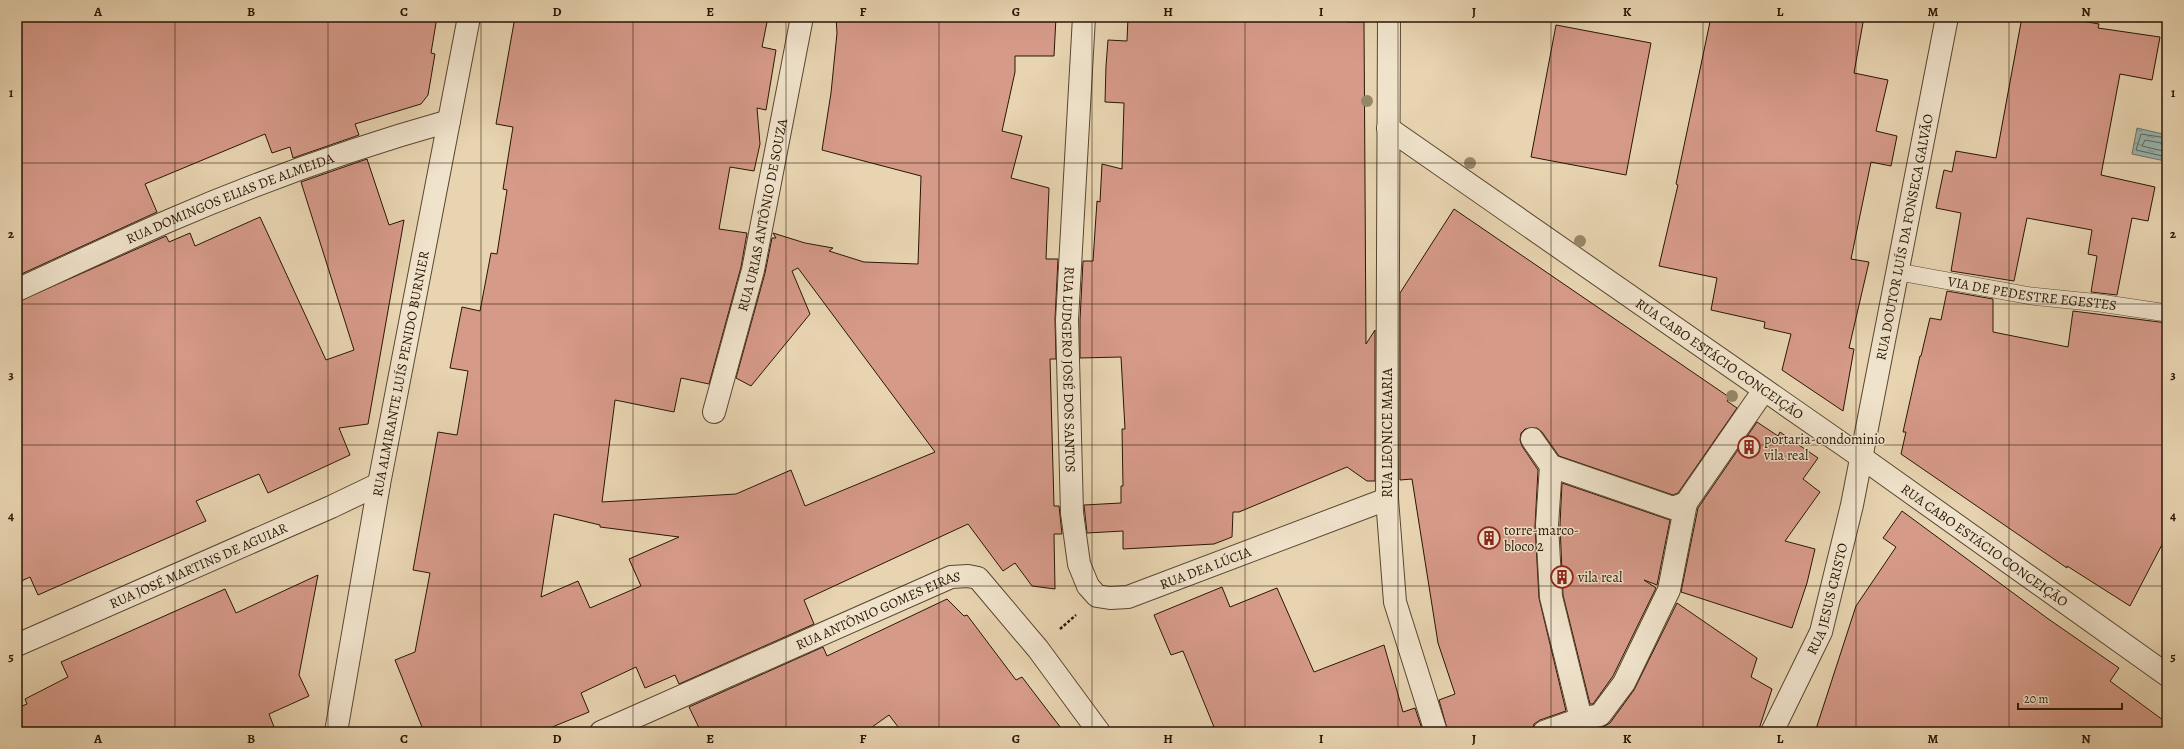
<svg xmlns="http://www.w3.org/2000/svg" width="2184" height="749" font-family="Alegreya,serif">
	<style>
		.water { fill: url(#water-ripples); stroke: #6c776c }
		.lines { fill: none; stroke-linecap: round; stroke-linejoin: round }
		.shore { stroke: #60665b; stroke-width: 1 }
		.building { fill: #d69a89; stroke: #291604; fill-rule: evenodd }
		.lane-casing { stroke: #59462f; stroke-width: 18 }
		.street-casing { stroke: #59462f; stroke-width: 24 }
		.path { stroke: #291604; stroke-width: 2.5; stroke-dasharray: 3 2; stroke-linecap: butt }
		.lane { stroke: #f0e3cc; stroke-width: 17 }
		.street { stroke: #f0e3cc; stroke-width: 22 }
		.tree { fill: #968768 }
		.grid { fill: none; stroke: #291604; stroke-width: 1; stroke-opacity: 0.55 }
		.labels { text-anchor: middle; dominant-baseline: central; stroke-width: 3; stroke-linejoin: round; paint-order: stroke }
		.street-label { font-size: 14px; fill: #291604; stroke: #f0e3cc }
		.poi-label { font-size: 14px; fill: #291604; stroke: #f0e3cc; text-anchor: start }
		.neatline { fill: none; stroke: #291604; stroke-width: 1.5 }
		.grid-label { font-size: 13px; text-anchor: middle; font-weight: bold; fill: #291604 }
	</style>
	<defs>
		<pattern id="water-ripples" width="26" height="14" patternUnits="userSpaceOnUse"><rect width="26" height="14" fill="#98b7b2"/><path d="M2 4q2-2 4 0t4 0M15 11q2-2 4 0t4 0" fill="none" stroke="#7c948f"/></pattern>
	</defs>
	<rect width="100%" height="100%" fill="#e8d4b1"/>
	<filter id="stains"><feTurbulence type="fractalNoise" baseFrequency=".005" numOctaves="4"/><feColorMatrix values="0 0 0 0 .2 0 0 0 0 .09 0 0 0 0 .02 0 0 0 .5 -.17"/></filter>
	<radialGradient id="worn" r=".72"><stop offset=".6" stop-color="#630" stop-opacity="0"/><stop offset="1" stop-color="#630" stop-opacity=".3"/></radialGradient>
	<path class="water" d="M2137 128 2167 135 2165 161 2132 154Z"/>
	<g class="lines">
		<path class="shore" d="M2167 138 2141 134 2136 150 2167 157
			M2167 144 2145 140 2142 146 2167 152"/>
	</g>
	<path class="building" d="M17 17H437L431 53 435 54 428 95 421 104 355 124 359 135 293 158 290 147 272 153 265 134 145 184 157 212 17 276Z
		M515 17H768L762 47 776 50 766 110 757 108 760 144 754 171 730 167 719 229 747 233 741 267 709 384 681 378 674 412 615 400 602 502 736 494 791 470 805 506 935 452 798 268 792 271 810 314 751 386 736 378 765 273 772 238H776L773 233 805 243 833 248 829 251 864 262 918 264 921 176 822 150 831 93 837 33 836 17H1056L1054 56H1015V72L1002 131 1022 136 1011 178 1049 188 1046 259H1058L1055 319 1056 359H1050L1054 506H1059L1062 534H1054L1055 589 1032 586 1015 563 1003 571 968 524 804 600 814 624 679 684 675 675 645 688 636 667 581 693 589 712 540 732H424L395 660 415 652 430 573 413 570 438 432 457 435 468 371 450 368 462 307 480 311 491 253 497 254 507 190 503 189 513 127 496 124ZM554 514 600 525V527L679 537 629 559 641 586 590 608 578 581 541 597Z
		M1128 17H1347V22H1364L1366 344 1375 330V481H1367L1347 467 1239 512H1233L1232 537 1214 544 1123 549V531L1087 533 1084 505 1121 503V486H1123L1122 429H1125L1121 357 1080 358V320L1083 261H1093L1097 201 1100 202 1102 164 1122 169 1124 103 1105 102 1106 66 1108 40 1127 41Z
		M1711 17H1864L1854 73 1888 80 1876 131 1897 136 1891 166 1871 162 1851 259 1869 262 1849 348 1854 349 1843 411 1782 370 1791 334 1764 328 1765 322 1711 310 1717 278 1659 266 1678 185 1676 184Z
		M2022 17H2059L2099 24 2098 28 2160 37 2152 80 2120 74 2101 175 2155 187 2148 221 2132 218 2117 295 2091 292 2097 256 2088 254 2092 230 2027 218 2014 281 1951 271 1961 213 1936 208 1944 170 1952 172 1956 151 1996 158Z
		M1556 25 1651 43 1626 175 1531 157Z
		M367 159 389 225 404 220 368 424 339 428 350 455 268 493 259 474 196 501 206 521 38 595 30 577 17 583V302L166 236 169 242 190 233 195 246 260 217 326 360 354 350 301 182Z
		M1454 209 1729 397 1727 401 1737 408 1678 493 1673 495 1559 456 1542 432 1537 428 1525 429 1521 433 1520 440 1522 446 1538 470 1535 526 1539 598 1566 711 1540 720 1534 724 1532 732H1448L1439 700 1455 694 1438 643 1412 479 1400 480V293Z
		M1947 291 1993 299V332L2068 347 2073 311 2167 323V535L2130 606 2067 566V568L1901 454 1906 432H1903L1920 356H1921L1930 318 1941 320Z
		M1757 422 1778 436 1780 432 1818 458 1803 479 1820 492 1785 541 1815 549 1807 583 1792 628 1681 592 1698 508Z
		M1562 483 1670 520 1657 585 1644 580 1656 588 1613 676 1593 704H1590L1563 595 1560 525Z
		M1902 511 2047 618 2119 668 2110 681 2167 723V732H1815L1856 606 1896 547 1883 538Z
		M318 575 299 675 309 696 269 714 276 732H17V708L27 704 25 699 68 677 61 662 225 589 236 613Z
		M1222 587 1230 607 1277 588 1314 672 1384 645 1403 712 1415 708 1423 732H1216L1183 651 1171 655 1154 615Z
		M947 599 964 616 967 615 1016 680 1022 677 1064 732H902L889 715 865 732H701L689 707 823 647 827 656Z
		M1677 603 1757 658 1751 677 1772 689 1758 732H1582L1603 727 1610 723 1634 690Z"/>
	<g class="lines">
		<g class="lane-casing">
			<g id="lane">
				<path id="s1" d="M1899 272 2031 296 2100 303 2167 313"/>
			</g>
		</g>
		<g class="street-casing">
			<g id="street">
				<path id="s2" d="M1084 17 1067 320 1072 513 1079 564 1088 586 1097 596 1110 598 1128 597 1387 499"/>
				<path d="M1389 17 1387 499 1395 602 1436 732"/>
				<path id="s3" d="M1388 128 1861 457 2167 675"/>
				<path id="s4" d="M17 290C67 267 116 244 166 222 258 182 353 148 449 121"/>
				<path id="s5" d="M714 412 753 270 802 17"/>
				<path d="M1532 439 1551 466 1673 508 1686 503 1764 390"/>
				<path id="s6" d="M17 645 331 507 379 484"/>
				<path d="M1581 719 1600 715 1624 683 1669 590 1686 503"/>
				<path id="s7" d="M336 732 379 484 469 17"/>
				<path id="s8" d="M601 732 951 577 968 576 978 578 1038 649 1099 732"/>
				<path d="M1544 732 1581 719 1551 597 1547 525 1551 466"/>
				<path id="s9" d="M1772 732 1821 632 1852 505 1947 17"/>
			</g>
		</g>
		<path class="path" d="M1060 629 1076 615"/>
		<use href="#lane" class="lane"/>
		<use href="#street" class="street"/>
	</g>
	<g class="tree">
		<circle cx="1367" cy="101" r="6"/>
		<circle cx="1470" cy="163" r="6"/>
		<circle cx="1580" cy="241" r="6"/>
		<circle cx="1732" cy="396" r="6"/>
	</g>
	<path class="grid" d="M175 17V732M328 17V732M481 17V732M633 17V732M786 17V732M939 17V732M1092 17V732M1245 17V732M1398 17V732M1551 17V732M1703 17V732M1856 17V732M2009 17V732M17 163H2167M17 304H2167M17 445H2167M17 586H2167"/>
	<defs>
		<g id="building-ring" transform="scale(1.15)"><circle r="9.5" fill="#f0e3cc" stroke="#8f2418" stroke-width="1.5"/><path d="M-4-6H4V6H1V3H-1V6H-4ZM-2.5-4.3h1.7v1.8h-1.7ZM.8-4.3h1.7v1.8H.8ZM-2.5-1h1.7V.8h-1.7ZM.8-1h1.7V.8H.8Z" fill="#8f2418"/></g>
	</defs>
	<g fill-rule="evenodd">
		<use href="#building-ring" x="1749" y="447"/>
		<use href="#building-ring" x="1489" y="538"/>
		<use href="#building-ring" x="1562" y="577"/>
	</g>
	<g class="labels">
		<g class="street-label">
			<text stroke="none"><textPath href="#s4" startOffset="232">RUA DOMINGOS ELIAS DE ALMEIDA</textPath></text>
			<text stroke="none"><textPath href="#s5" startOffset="203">RUA URIAS ANTÔNIO DE SOUZA</textPath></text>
			<text stroke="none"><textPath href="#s9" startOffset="515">RUA DOUTOR LUÍS DA FONSECA GALVÃO</textPath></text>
			<text stroke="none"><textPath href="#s1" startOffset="135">VIA DE PEDESTRE EGESTES</textPath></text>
			<text stroke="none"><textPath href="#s3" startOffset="404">RUA CABO ESTÁCIO CONCEIÇÃO</textPath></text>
			<text stroke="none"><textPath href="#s2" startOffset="353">RUA LUDGERO JOSÉ DOS SANTOS</textPath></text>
			<text stroke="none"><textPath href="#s7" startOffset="364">RUA ALMIRANTE LUÍS PENIDO BURNIER</textPath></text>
			<text transform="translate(1387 433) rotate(-90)">RUA LEONICE MARIA</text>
			<text stroke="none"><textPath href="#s3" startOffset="728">RUA CABO ESTÁCIO CONCEIÇÃO</textPath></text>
			<text stroke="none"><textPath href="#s6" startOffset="198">RUA JOSÉ MARTINS DE AGUIAR</textPath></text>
			<text stroke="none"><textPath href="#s2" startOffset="699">RUA DEA LÚCIA</textPath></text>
			<text stroke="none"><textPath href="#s9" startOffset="145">RUA JESUS CRISTO</textPath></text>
			<text stroke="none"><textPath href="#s8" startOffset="303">RUA ANTÔNIO GOMES EIRAS</textPath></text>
		</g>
		<g class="poi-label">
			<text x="1764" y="439">portaria-condominio<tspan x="1764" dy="16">vila real</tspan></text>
			<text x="1504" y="530">torre-marco-<tspan x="1504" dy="16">bloco 2</tspan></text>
			<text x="1578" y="577">vila real</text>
		</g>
	</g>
	<rect width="2184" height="749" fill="none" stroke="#e8d4b1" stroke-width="44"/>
	<path d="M2018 703v6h104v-6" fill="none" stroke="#291604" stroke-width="2"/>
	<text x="2024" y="703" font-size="12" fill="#291604" stroke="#f0e3cc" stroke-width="3" paint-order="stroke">20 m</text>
	<rect x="22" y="22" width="2140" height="705" class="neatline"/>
	<g class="grid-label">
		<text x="98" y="16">A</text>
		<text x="251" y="16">B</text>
		<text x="404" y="16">C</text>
		<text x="557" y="16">D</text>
		<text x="710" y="16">E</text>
		<text x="863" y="16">F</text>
		<text x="1016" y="16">G</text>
		<text x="1168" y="16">H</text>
		<text x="1321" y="16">I</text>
		<text x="1474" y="16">J</text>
		<text x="1627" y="16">K</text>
		<text x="1780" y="16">L</text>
		<text x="1933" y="16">M</text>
		<text x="2086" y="16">N</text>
		<text x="11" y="97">1</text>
		<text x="2173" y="97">1</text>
		<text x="11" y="238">2</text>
		<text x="2173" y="238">2</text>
		<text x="11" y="379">3</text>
		<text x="2173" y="379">3</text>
		<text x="11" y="520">4</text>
		<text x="2173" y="520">4</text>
		<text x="11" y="661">5</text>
		<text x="2173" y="661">5</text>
		<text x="98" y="743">A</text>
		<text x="251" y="743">B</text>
		<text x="404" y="743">C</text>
		<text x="557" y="743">D</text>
		<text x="710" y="743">E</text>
		<text x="863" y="743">F</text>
		<text x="1016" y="743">G</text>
		<text x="1168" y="743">H</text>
		<text x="1321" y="743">I</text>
		<text x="1474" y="743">J</text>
		<text x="1627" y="743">K</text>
		<text x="1780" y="743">L</text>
		<text x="1933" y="743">M</text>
		<text x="2086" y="743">N</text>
	</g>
	<rect width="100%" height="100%" filter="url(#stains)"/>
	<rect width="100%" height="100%" fill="url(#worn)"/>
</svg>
